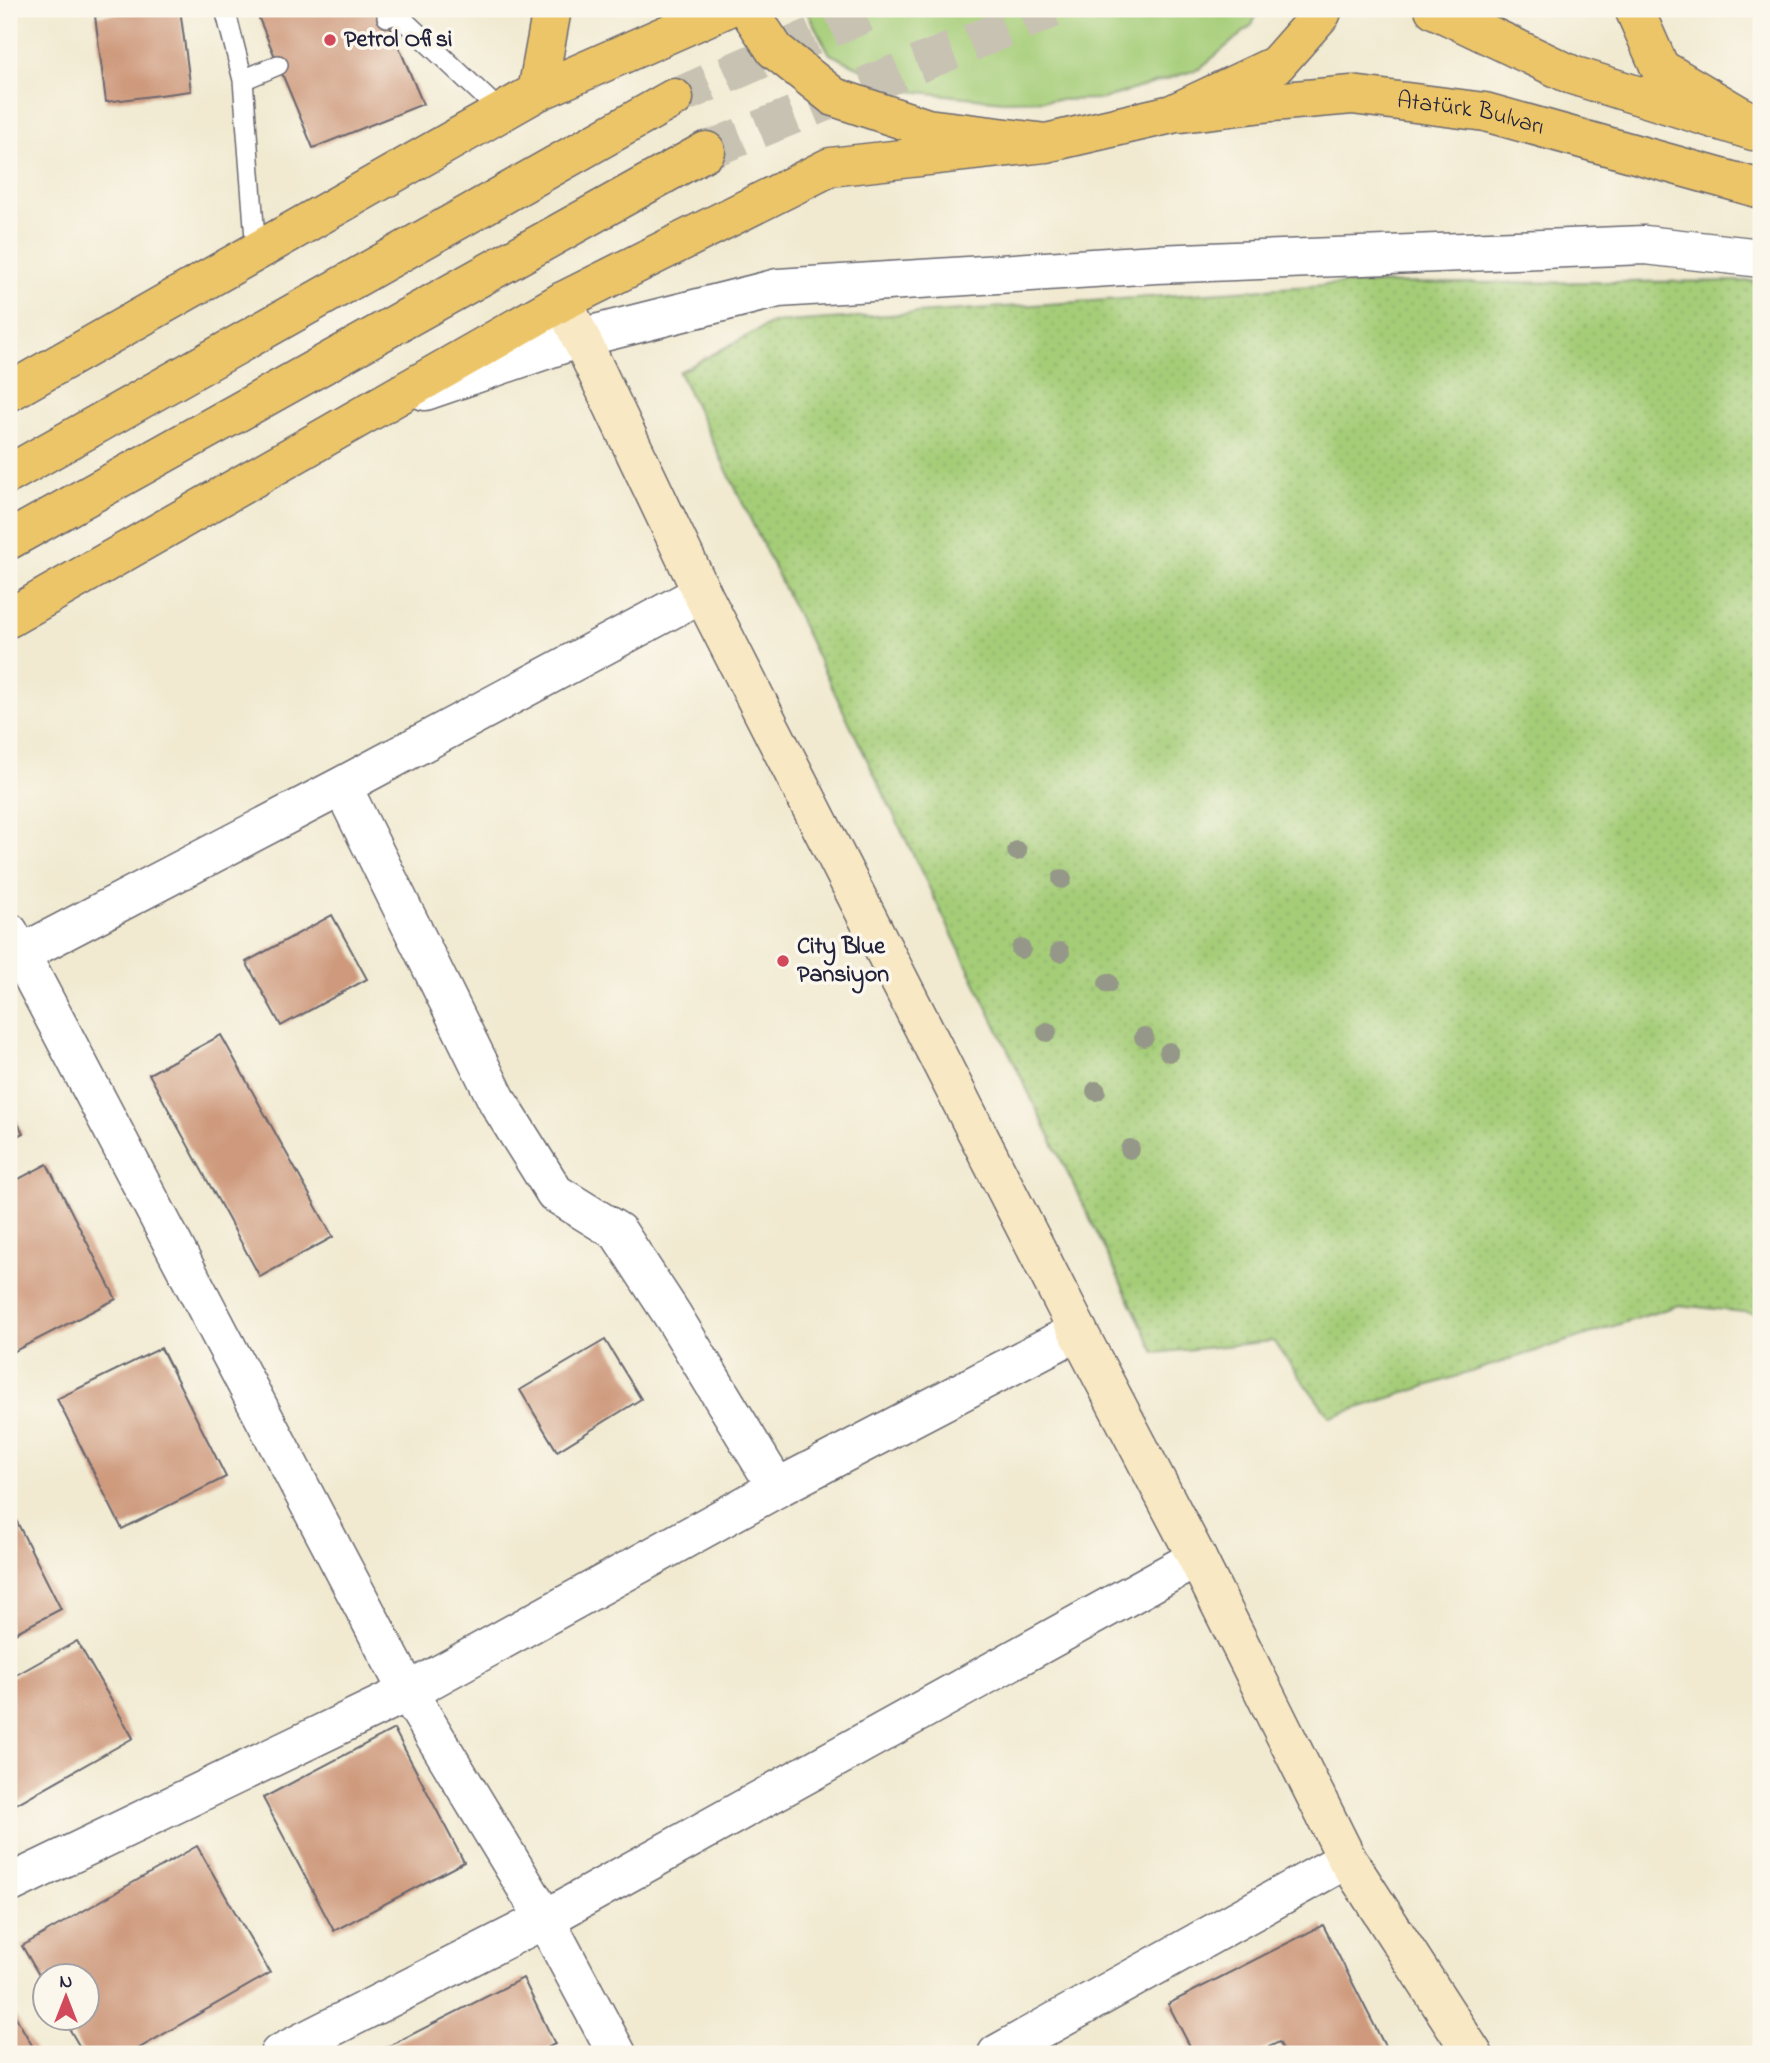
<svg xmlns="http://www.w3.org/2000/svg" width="1770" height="2063" font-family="'Indie Flower',sans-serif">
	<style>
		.green { fill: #a5cd78; stroke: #64785a; stroke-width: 2 }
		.park { fill: url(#park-dots); stroke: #64785a; stroke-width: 2 }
		.building { fill: #ce997c }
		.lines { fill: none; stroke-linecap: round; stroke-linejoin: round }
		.highway-tunnel { stroke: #c8c2b3; stroke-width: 38; stroke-dasharray: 38 19; stroke-linecap: butt }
		.lane-casing { stroke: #6a6870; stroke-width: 22 }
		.street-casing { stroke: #6a6870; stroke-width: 41 }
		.secondary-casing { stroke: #6a6870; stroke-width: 41 }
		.primary-casing { stroke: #6a6870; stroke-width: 41 }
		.highway-casing { stroke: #6a6870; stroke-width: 41 }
		.lane { stroke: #fff; stroke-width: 19 }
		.street { stroke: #fff; stroke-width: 38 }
		.secondary { stroke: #f8e8c3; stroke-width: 38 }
		.primary { stroke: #edc569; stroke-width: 38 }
		.highway { stroke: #edc569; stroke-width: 38 }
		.tree { fill: #959888 }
		.poi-dot { fill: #d1495b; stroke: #fbf7ec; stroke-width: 2.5 }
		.labels { text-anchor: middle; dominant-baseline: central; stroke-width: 7; stroke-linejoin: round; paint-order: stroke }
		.poi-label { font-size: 24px; font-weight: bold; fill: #22223b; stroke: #fbf7ec; text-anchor: start }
		.street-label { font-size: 24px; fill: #22223b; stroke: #fbf7ec }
	</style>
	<defs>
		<pattern id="park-dots" width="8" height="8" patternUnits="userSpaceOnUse" patternTransform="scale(1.75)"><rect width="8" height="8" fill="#a5cd78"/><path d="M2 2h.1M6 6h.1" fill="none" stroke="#8eb069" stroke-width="1.8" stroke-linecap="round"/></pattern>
	</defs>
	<rect width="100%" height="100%" fill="#fbf7ec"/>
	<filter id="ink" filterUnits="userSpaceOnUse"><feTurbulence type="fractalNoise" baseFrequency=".0143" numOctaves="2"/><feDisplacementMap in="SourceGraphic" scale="14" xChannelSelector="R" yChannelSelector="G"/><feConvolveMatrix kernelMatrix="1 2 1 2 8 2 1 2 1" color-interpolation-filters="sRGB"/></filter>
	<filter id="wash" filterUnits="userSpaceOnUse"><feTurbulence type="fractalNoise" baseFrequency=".00686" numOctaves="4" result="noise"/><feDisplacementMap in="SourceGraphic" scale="28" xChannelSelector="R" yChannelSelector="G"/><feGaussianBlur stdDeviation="1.57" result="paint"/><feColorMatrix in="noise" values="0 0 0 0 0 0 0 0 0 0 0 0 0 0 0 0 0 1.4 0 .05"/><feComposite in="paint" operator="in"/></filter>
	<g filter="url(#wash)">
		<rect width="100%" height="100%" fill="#f1ead1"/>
		<path class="green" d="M805 9H1259L1252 25 1199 69 1103 99 1003 101 909 91 830 54Z"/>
		<path class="park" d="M1761 281V1314L1679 1305 1330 1417 1273 1341 1155 1353 679 372 772 323 1339 284Z"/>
		<g id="blocks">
			<path class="building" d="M154 9H180L191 91 106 102 95 16Z
				M255 9H383L423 104 313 148Z
				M332 915 367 979 281 1026 246 962Z
				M221 1035 333 1237 260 1277 149 1074Z
				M9 1106 23 1133 9 1140Z
				M47 1164 116 1299 13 1352 9 1343V1184Z
				M605 1340 641 1399 557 1451 520 1390Z
				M161 1348 226 1477 122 1529 57 1399Z
				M16 1520 61 1609 9 1636V1524Z
				M77 1641 133 1738 9 1808V1679Z
				M394 1729 464 1862 334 1931 263 1798Z
				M197 1846 270 1973 129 2054H84L63 2018H88V1976H46V1987L22 1946Z
				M1323 1925 1389 2054H1286L1279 2042 1255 2054H1194L1168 2004Z
				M523 1978 555 2044 535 2054H391L387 2047Z
				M9 2005 37 2054H9Z"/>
		</g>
	</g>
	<g filter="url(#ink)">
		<use href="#blocks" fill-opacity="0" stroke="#6a6870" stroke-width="2"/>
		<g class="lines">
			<path class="highway-tunnel" d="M674 98 875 9
				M706 151 1053 9"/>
			<g class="lane-casing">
				<path id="lane" d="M225 9 243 80
					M387 17 397 14 501 112
					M256 252 243 80 278 65"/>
			</g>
			<g class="street-casing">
				<path id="street" d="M425 391 580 338 778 288 1156 264 1645 245 1761 258
					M342 786 498 1102 555 1193 618 1232 673 1316 777 1488
					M9 932 408 1692 545 1919 617 2054
					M9 960 342 786 702 593
					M9 1884 408 1692 777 1488 1078 1331
					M279 2054 545 1919 1197 1558
					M997 2054 1347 1859"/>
			</g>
			<g class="secondary-casing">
				<path id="secondary" d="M563 301 702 593 1078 1331 1197 1558 1347 1859 1473 2054"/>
			</g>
			<g class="primary-casing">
				<g id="primary">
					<path d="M1434 9 1572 75 1753 131"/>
					<path id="s1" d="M1181 113 1272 102 1352 95 1485 112 1761 189"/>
				</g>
			</g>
			<g class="highway-casing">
				<path id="highway" d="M748 9 775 50 834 97 927 128 1046 143 1172 114 1276 65 1321 14 1323 9
					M1634 9 1660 68 1761 128
					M537 92 552 9
					M9 392 537 92 725 9
					M9 474 674 98
					M9 540 706 151
					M9 618 563 301 830 167 1046 143"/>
			</g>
			<use href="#lane" class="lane"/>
			<use href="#street" class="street"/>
			<use href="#secondary" class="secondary"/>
			<use href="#primary" class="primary"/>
			<use href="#highway" class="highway"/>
		</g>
		<g class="tree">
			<circle cx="1017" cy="851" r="10"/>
			<circle cx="1062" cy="879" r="10"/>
			<circle cx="1021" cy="949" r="10"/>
			<circle cx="1060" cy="952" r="10"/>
			<circle cx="1108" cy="983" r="10"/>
			<circle cx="1047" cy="1032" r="10"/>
			<circle cx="1144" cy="1037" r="10"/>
			<circle cx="1169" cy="1052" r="10"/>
			<circle cx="1096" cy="1091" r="10"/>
			<circle cx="1130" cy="1149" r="10"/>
		</g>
	</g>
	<g class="poi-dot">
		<circle cx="330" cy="40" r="7"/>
		<circle cx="783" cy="961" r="7"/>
	</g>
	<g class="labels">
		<g class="poi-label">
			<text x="344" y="40">Petrol Ofisi</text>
			<text x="797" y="947">City Blue<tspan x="797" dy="28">Pansiyon</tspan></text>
		</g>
		<g class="street-label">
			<text stroke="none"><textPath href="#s1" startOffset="292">Atatürk Bulvarı</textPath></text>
		</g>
	</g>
	<rect width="1770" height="2063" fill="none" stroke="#fbf7ec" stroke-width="35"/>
	<g transform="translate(66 1997)"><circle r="33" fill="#fbf7ec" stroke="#a4a2a5" stroke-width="2"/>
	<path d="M0-5L12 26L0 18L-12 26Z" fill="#d1495b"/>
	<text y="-10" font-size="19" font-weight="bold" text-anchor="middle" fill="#22223b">N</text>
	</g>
</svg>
